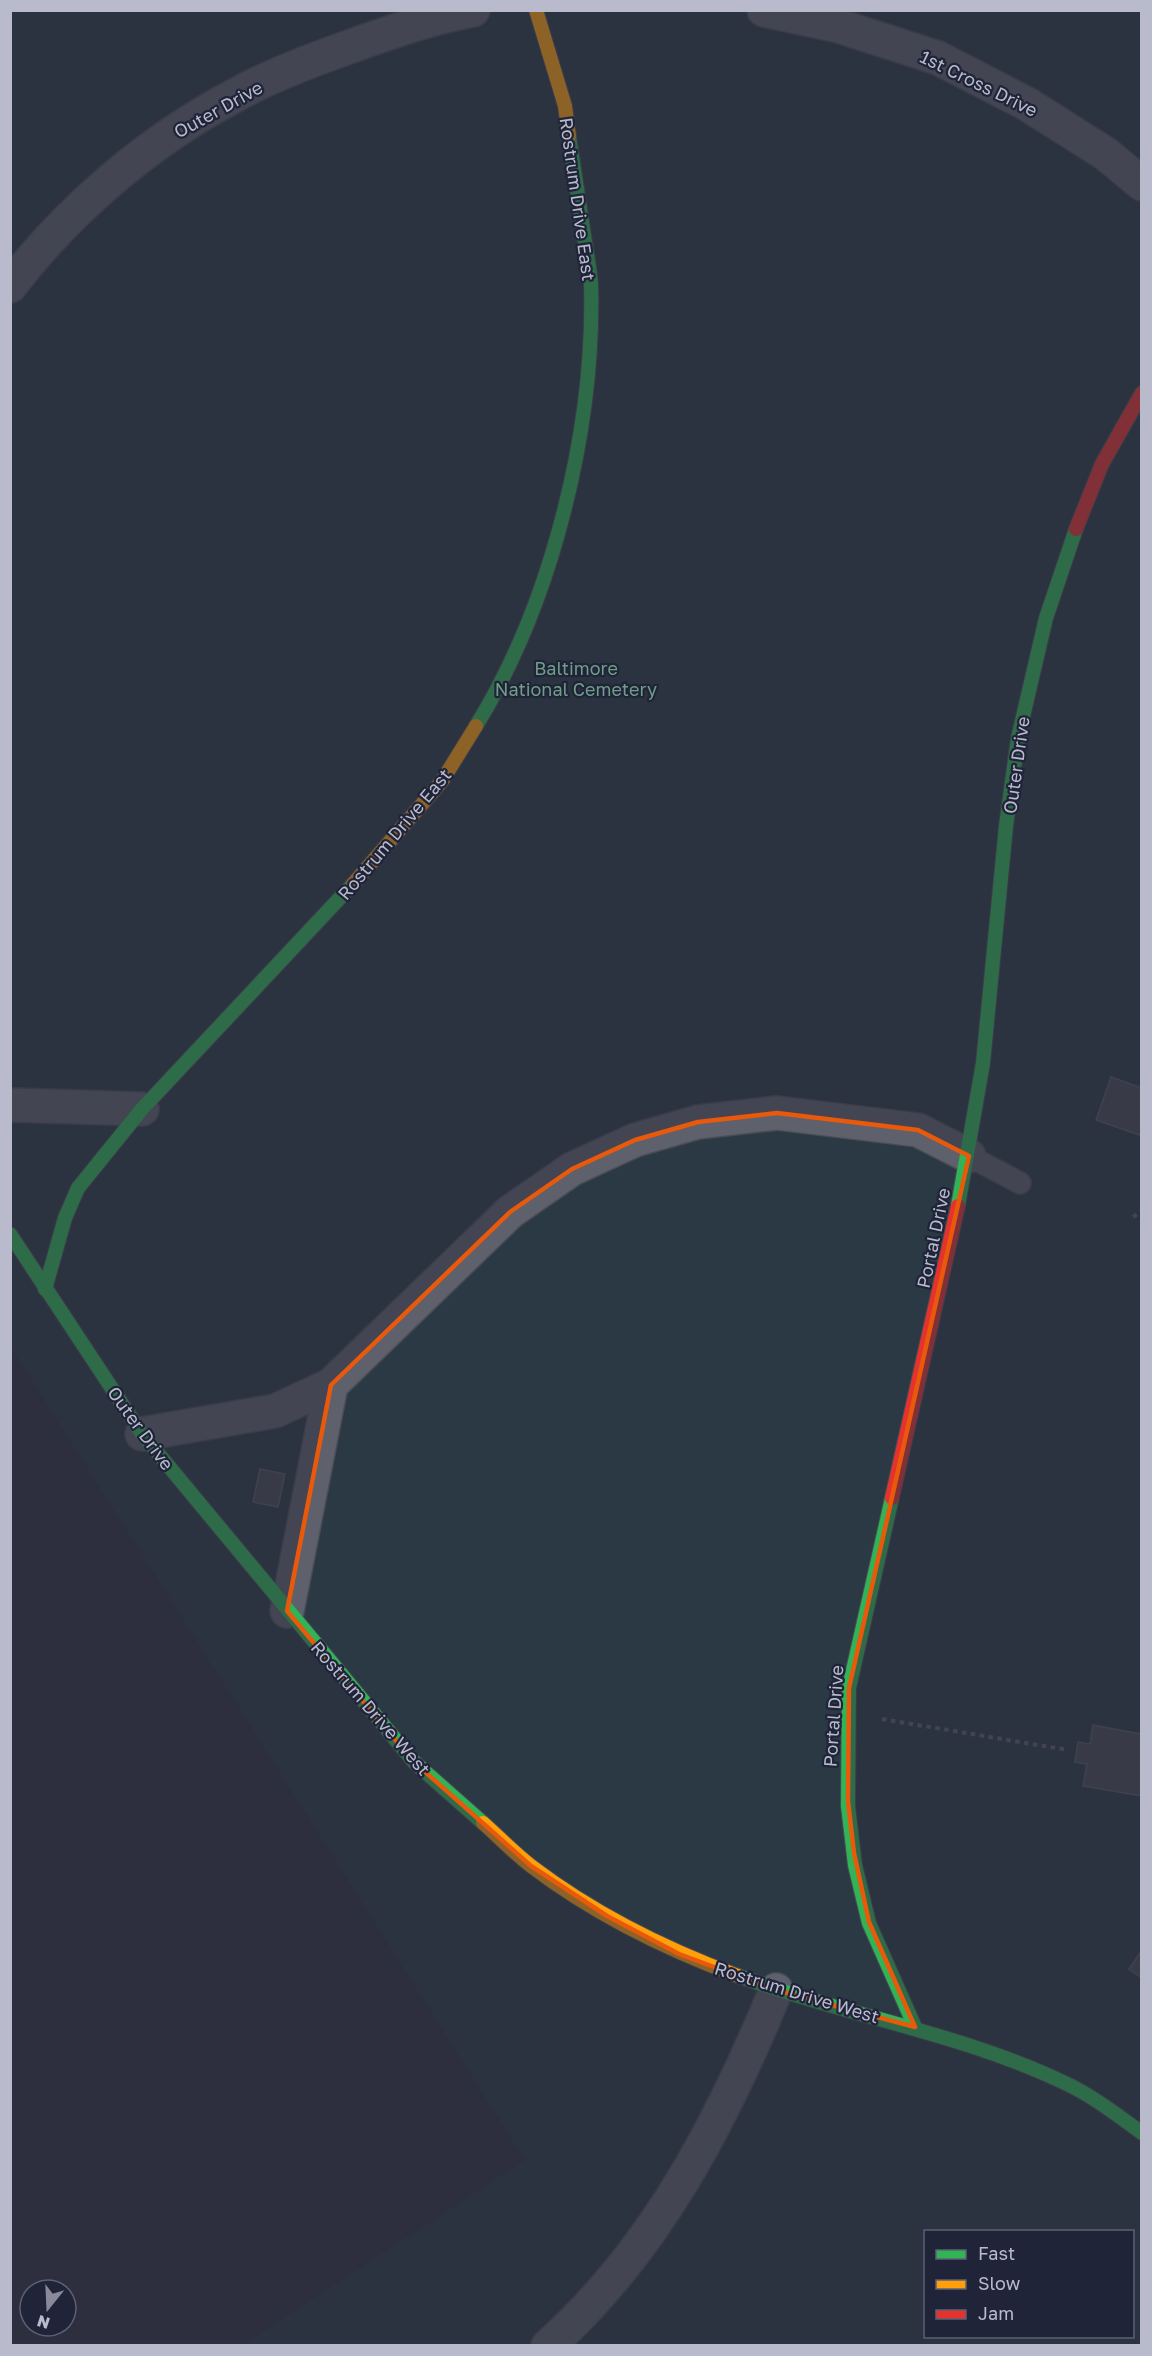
<svg xmlns="http://www.w3.org/2000/svg" width="1152" height="2356" font-family="'Golos Text',sans-serif">
	<style>
		.green { fill: #2a3943; fill-rule: evenodd }
		.building { fill: #454853; stroke: #565865; stroke-width: 1.5 }
		.lines { fill: none; stroke-linecap: round; stroke-linejoin: round }
		.lane-casing { stroke: #4a4c56; stroke-width: 24 }
		.street-casing { stroke: #4a4c56; stroke-width: 36 }
		.fast-casing { stroke: #4a4c56; stroke-width: 16 }
		.slow-casing { stroke: #4a4c56; stroke-width: 16 }
		.jam-casing { stroke: #4a4c56; stroke-width: 16 }
		.path { stroke: #5c5f67; stroke-width: 4; stroke-dasharray: 4.5 4.5; stroke-linecap: butt }
		.lane { stroke: #5e606b; stroke-width: 21 }
		.street { stroke: #5e606b; stroke-width: 33 }
		.fast { stroke: #30b455; stroke-width: 14 }
		.slow { stroke: #ff9f0a; stroke-width: 14 }
		.jam { stroke: #e5322d; stroke-width: 14 }
		.marked { fill: none; stroke: #e8590c; stroke-width: 4.5; stroke-linejoin: round }
		.labels { text-anchor: middle; dominant-baseline: central; stroke-width: 4.5; stroke-linejoin: round; paint-order: stroke }
		.street-label { font-size: 18px; fill: #b9bbcd; stroke: #202439 }
		.park-label { font-size: 18px; fill: #709e87; stroke: #202439 }
	</style>
	<rect width="100%" height="100%" fill="#2d303e"/>
	<path class="green" d="M11 11H1141V2345H243L525 2160 11 1347ZM926 2232H1132V2336H926Z"/>
	<path class="building" d="M1111 1077 1142 1088V1136L1096 1120Z
		M260 1469 285 1474 278 1507 253 1502Z
		M1093 1725 1142 1734V1796L1083 1786 1087 1764 1075 1762 1078 1742 1090 1744Z
		M1142 1950V1978L1129 1969Z"/>
	<g class="lines">
		<g class="lane-casing">
			<path id="lane" d="M969 1156 1020 1183"/>
		</g>
		<g class="street-casing">
			<path id="street" d="M764 10 839 26 938 58 1027 104 1106 154 1142 184
				M10 286C69 209 149 141 234 96 273 74 318 58 360 43 397 30 434 17 473 10
				M10 1105 142 1109
				M142 1434 275 1411 331 1385 510 1212 572 1169 635 1140 698 1122 777 1113 918 1130 969 1156
				M287 1611 331 1385
				M548 2346C656 2250 722 2121 776 1990"/>
		</g>
		<g class="fast-casing">
			<path id="fast" d="M476 726C552 603 595 429 591 284 590 268 586 251 584 235 579 202 574 169 569 136
				M958 1206 983 1063 1006 826 1018 738 1046 618 1076 529
				M10 1234 142 1434 414 1762 483 1823
				M45 1289 65 1218 78 1188 142 1109 353 884
				M892 1498 849 1688 848 1806 855 1865 869 1923 915 2027
				M738 1976C846 2016 961 2033 1065 2083 1093 2096 1117 2115 1142 2133"/>
		</g>
		<g class="slow-casing">
			<path id="slow" d="M536 10 565 106 569 136
				M353 884 442 781 476 726
				M483 1823C499 1837 514 1853 531 1866 594 1914 665 1949 738 1976"/>
		</g>
		<g class="jam-casing">
			<path id="jam" d="M1076 529 1102 464 1142 393
				M892 1498 958 1206"/>
		</g>
		<path class="path" d="M1133 1217 1142 1211
			M882 1719 1068 1750"/>
		<use href="#lane" class="lane"/>
		<use href="#street" class="street"/>
		<use href="#fast" class="fast"/>
		<use href="#slow" class="slow"/>
		<use href="#jam" class="jam"/>
	</g>
	<path d="M0 0H1152V2356H0ZM777 1113 918 1130 969 1156 849 1688 848 1801 854 1853 869 1922 915 2027 776 1990 679 1954 607 1916 531 1866 414 1762 287 1611 331 1385 510 1212 572 1169 635 1140 698 1122Z" fill="#2d303e" fill-opacity=".55" fill-rule="evenodd"/>
	<path class="marked" d="M777 1113 918 1130 969 1156 849 1688 848 1801 854 1853 869 1922 915 2027 776 1990 679 1954 607 1916 531 1866 414 1762 287 1611 331 1385 510 1212 572 1169 635 1140 698 1122Z"/>
	<g class="labels">
		<g class="street-label">
			<text transform="translate(979 83) rotate(26)">1st Cross Drive</text>
			<text transform="translate(218 109) rotate(-29)">Outer Drive</text>
			<text transform="translate(578 199) rotate(82)">Rostrum Drive East</text>
			<text transform="translate(1016 765) rotate(-82)">Outer Drive</text>
			<text transform="translate(394 834) rotate(-50)">Rostrum Drive East</text>
			<text transform="translate(933 1238) rotate(-78)">Portal Drive</text>
			<text transform="translate(141 1428) rotate(54)">Outer Drive</text>
			<text transform="translate(371 1708) rotate(49)">Rostrum Drive West</text>
			<text transform="translate(833 1716) rotate(-86)">Portal Drive</text>
			<text transform="translate(797 1992) rotate(17)">Rostrum Drive West</text>
		</g>
		<g class="park-label">
			<text x="576" y="668">Baltimore<tspan x="576" dy="21">National Cemetery</tspan></text>
		</g>
	</g>
	<rect width="1152" height="2356" fill="none" stroke="#b9bbcd" stroke-width="24"/>
	<rect x="924" y="2230" width="210" height="108" fill="#202439" stroke="#5d6074" stroke-width="1.5"/>
	<rect x="936" y="2250" width="30" height="9" fill="#30b455" stroke="#5d6074" stroke-width="1.5"/>
	<text x="978" y="2260" font-size="18" fill="#b9bbcd">Fast</text>
	<rect x="936" y="2280" width="30" height="9" fill="#ff9f0a" stroke="#5d6074" stroke-width="1.5"/>
	<text x="978" y="2290" font-size="18" fill="#b9bbcd">Slow</text>
	<rect x="936" y="2310" width="30" height="9" fill="#e5322d" stroke="#5d6074" stroke-width="1.5"/>
	<text x="978" y="2320" font-size="18" fill="#b9bbcd">Jam</text>
	<g transform="translate(48 2308) rotate(198)"><circle r="28" fill="#202439" stroke="#5d6074" stroke-width="1.5"/>
	<path d="M0-4.5L10 22L0 15L-10 22Z" fill="#888a9b"/>
	<text y="-9" font-size="16" font-weight="bold" text-anchor="middle" fill="#b9bbcd">N</text>
	</g>
</svg>
